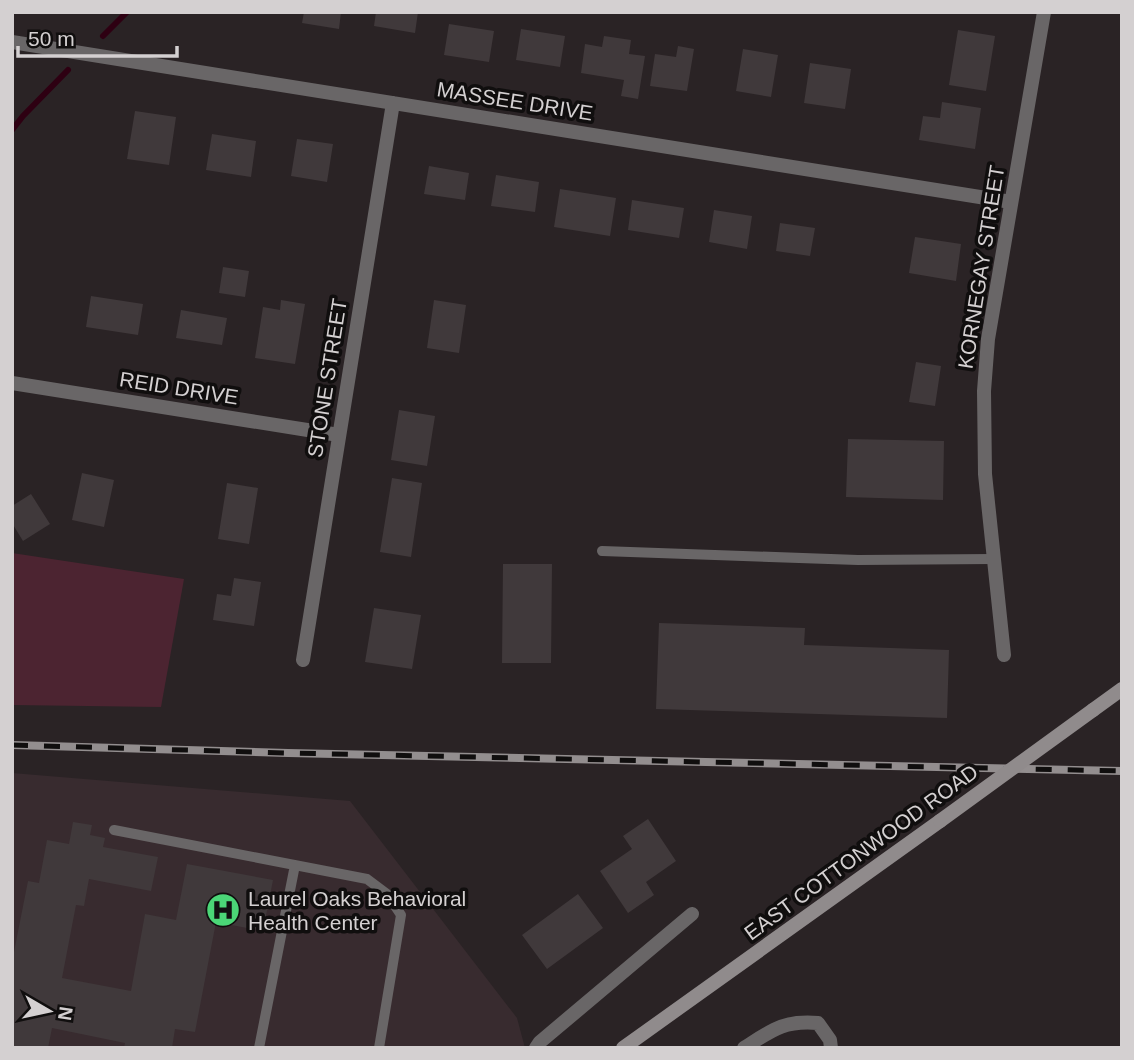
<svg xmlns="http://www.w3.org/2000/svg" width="1134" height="1060" font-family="Arial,sans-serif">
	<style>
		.built { fill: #382b2f }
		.green { fill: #4c2431 }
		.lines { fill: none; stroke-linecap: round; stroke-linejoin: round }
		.stream { stroke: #2e0012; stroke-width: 6 }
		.building { fill: #40393b }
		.lane { stroke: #696667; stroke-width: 10 }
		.street { stroke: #696667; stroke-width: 14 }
		.secondary { stroke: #908b8c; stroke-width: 14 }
		.rail-casing { stroke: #938e8f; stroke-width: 8 }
		.rail { stroke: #100e0e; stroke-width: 5; stroke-dasharray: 16; stroke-linecap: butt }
		.secondary-bridge { stroke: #908b8c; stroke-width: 14 }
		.labels { text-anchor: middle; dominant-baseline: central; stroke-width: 7; stroke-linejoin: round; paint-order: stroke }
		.street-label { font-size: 21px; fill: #d4d0d1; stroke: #100e0e }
		.poi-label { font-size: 21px; fill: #d4d0d1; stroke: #100e0e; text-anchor: start }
	</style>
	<rect width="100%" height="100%" fill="#2a2325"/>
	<path class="built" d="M12 773 350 801 517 1018 525 1048H12Z"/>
	<path class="green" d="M12 553 184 579 161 707 12 705Z"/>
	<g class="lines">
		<path class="stream" d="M103 36 127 12
			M12 130 23 116 68 70"/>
	</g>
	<path class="building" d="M304 12H341L339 29 302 23Z
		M376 12H418L415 33 374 26Z
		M449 24 494 31 489 62 444 55Z
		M521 29 565 36 560 67 516 60Z
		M958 30 995 36 986 91 949 85Z
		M604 36 631 40 629 54 645 56 638 99 621 96 624 80 581 73 585 44 602 47Z
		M678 46 694 49 687 91 650 86 655 54 676 57Z
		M743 49 778 55 771 97 736 91Z
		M810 63 851 69 845 109 804 103Z
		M942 102 981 108 975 149 919 140 923 116 940 118Z
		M135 111 176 117 169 165 127 159Z
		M212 134 256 141 251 177 206 170Z
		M297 139 333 144 327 182 291 176Z
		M429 166 469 173 465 200 424 194Z
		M496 175 539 182 535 212 491 206Z
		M560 189 616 198 610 236 554 227Z
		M632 200 684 208 679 238 628 230Z
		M714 210 752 216 747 249 709 242Z
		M780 223 815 228 810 256 776 251Z
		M915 237 961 244 956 281 909 273Z
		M223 267 249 271 245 297 219 293Z
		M91 296 143 304 138 335 86 327Z
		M281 300 305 304 295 364 255 358 263 307 280 310Z
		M434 300 466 305 459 353 427 348Z
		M181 310 227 318 222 345 176 338Z
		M916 362 941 366 935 406 909 402Z
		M399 410 435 416 427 466 391 460Z
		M848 439 944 441 943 500 846 497Z
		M82 473 114 480 104 527 72 520Z
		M392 478 422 483 411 557 380 552Z
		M227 483 258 488 249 544 218 539Z
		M31 494 50 524 23 541 12 523V506Z
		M503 564H552L551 663H502Z
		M234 578 261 582 254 626 213 620 217 594 231 596Z
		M374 608 421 615 412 669 365 662Z
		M659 623 805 628 804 645 949 650 947 718 656 709Z
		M648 819 676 861 646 882 654 895 628 913 600 871 632 849 623 836Z
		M73 822 92 825 90 835 105 838 103 847 158 857 151 891 89 879 84 906 76 905 62 978 131 991 145 914 176 920 187 864 273 880 263 931 216 922 195 1032 175 1029 172 1048H124L125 1043 52 1028 48 1048H12V962L28 881 39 883 47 840 69 844Z
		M578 894 603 928 547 969 522 935Z"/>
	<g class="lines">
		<path class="lane" d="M602 551 858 560 993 559
			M114 830 367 879 387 894 401 915 379 1048
			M259 1048 295 865"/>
		<path class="street" d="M12 42 1011 202
			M12 383 339 435
			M1004 655 985 474 984 391 988 339 1044 12
			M303 660 393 103
			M536 1048 540 1042 692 914
			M744 1048C772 1030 784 1020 818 1023L830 1040 831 1048"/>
		<path class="secondary" d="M1093 710 1122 689
			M623 1048 940 821"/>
		<g class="rail-casing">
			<path id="rail" d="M12 745 288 753 1122 771"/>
		</g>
		<use href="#rail" class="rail"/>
		<path class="secondary-bridge" d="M940 821 1093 710"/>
	</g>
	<defs>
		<g id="hospital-disc" transform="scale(1.75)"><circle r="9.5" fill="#4bd677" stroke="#100e0e"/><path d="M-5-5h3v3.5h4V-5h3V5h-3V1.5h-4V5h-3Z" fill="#111"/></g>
	</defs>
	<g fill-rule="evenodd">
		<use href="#hospital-disc" x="223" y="910"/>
	</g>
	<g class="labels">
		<g class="street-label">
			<text transform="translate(515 101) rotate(9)">MASSEE DRIVE</text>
			<text transform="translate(981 267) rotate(-81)">KORNEGAY STREET</text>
			<text transform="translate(327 378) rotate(-81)">STONE STREET</text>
			<text transform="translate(179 388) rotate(9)">REID DRIVE</text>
			<text transform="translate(861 852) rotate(-36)">EAST COTTONWOOD ROAD</text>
		</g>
		<g class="poi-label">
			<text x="248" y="898">Laurel Oaks Behavioral<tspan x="248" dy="24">Health Center</tspan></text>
		</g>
	</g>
	<rect width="1134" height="1060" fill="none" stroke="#d4d0d1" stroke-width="28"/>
	<g transform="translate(49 1011) rotate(99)" stroke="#100e0e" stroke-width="5" paint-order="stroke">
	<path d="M0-5L12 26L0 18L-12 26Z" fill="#d4d0d1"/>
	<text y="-10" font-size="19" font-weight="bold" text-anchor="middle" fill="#d4d0d1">N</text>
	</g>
	<path d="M18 46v10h159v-10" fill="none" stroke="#d4d0d1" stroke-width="3.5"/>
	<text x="28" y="46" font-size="21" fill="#d4d0d1" stroke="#100e0e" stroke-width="5" paint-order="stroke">50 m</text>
</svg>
